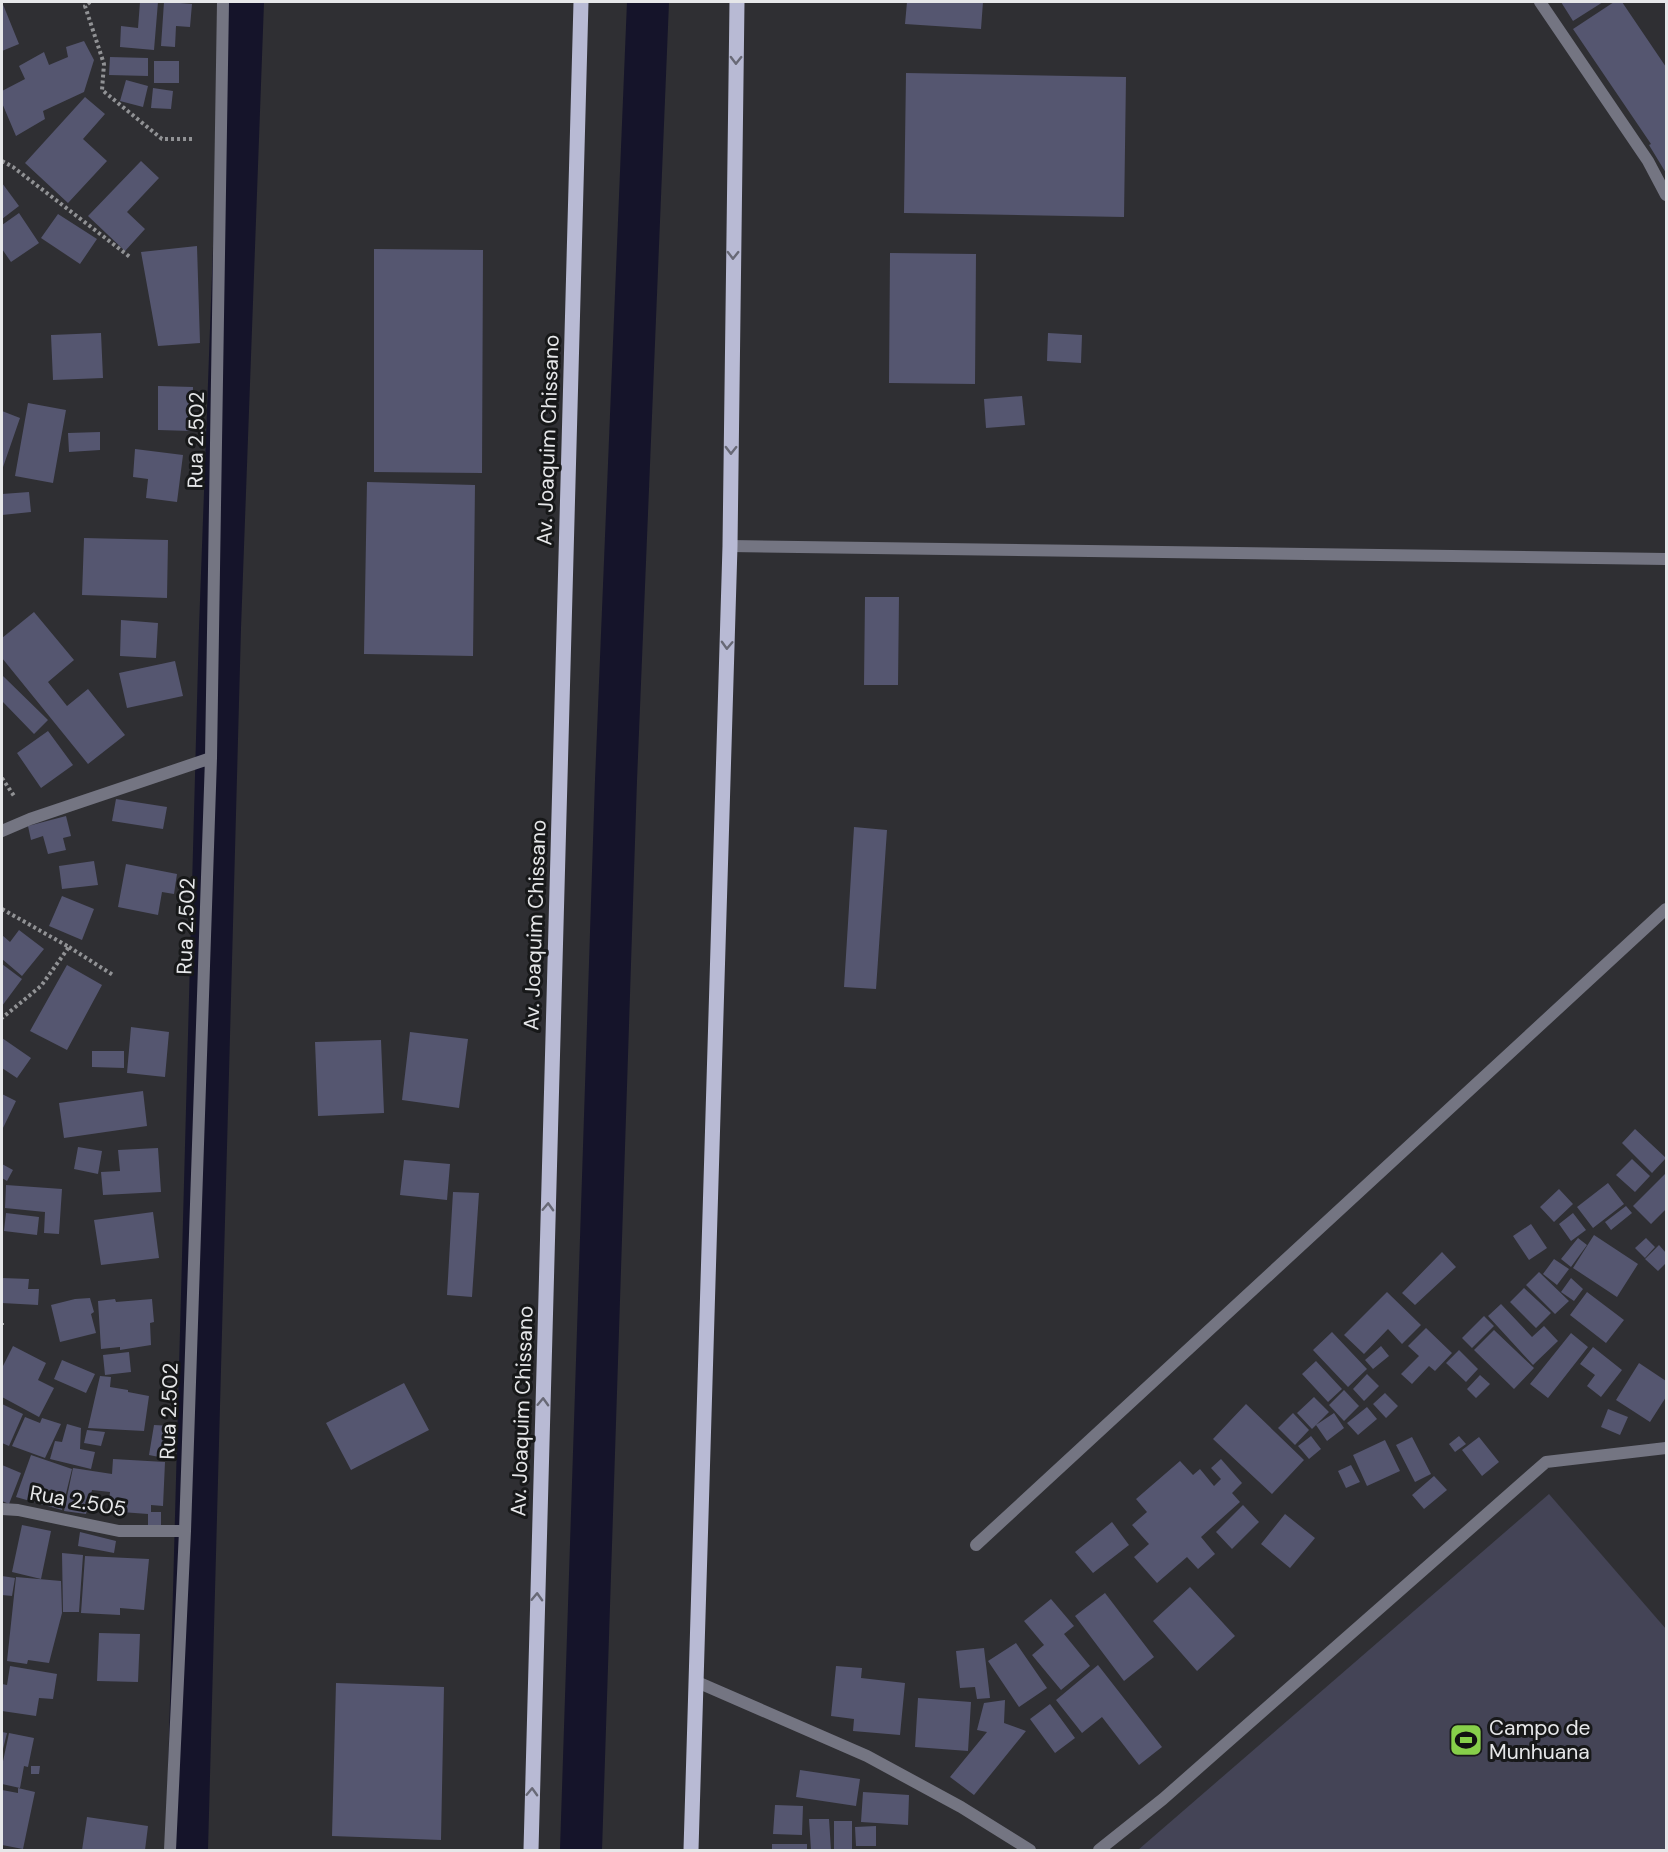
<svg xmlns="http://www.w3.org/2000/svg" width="1668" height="1852" font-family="'DM Sans',sans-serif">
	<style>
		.green { fill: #444456 }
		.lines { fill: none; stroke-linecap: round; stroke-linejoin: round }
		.canal { stroke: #15142a; stroke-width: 42 }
		.building { fill: #555670 }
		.path { stroke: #919295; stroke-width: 4; stroke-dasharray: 3 3; stroke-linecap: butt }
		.lane { stroke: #747582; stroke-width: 12 }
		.street { stroke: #747582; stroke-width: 12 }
		.primary { stroke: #b8bad4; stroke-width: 15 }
		.oneway { stroke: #686976 }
		.labels { text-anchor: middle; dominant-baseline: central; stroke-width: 6; stroke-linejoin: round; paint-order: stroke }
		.street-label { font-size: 21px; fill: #e6e7e9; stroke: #171819 }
		.poi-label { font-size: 21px; fill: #e6e7e9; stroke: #171819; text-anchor: start }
	</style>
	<rect width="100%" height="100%" fill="#2f2f33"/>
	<path class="green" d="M1549 1494 1666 1629V1850H1138Z"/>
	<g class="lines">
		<path class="canal" d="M187 1850 220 628 243 2
			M581 1850 616 780 648 2"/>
	</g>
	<path class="building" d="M2 2 19 44 2 51Z
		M140 2H158L154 50 120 47 121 26 138 28Z
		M164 2H180V3L192 4 190 27 176 26 175 47 161 46Z
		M907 2H983L981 29 905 24Z
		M1561 2H1603L1573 21Z
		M1614 2H1622L1666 67V173L1649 145 1651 144 1573 29Z
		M84 41 94 60 84 92 43 111 45 119 16 136 2 103V91L25 79 19 66 44 52 49 65 68 57 66 47Z
		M110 57 148 58V76L109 75Z
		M154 61H179V83H154Z
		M906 73 1126 77 1124 217 904 213Z
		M126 80 148 86 143 107 120 101Z
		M153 88 173 91 171 109 151 108Z
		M85 97 105 114 83 139 107 161 68 203 25 163Z
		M141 161 159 178 127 212 145 229 125 251 88 216Z
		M2 183 19 206 2 219Z
		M19 213 39 243 11 262 2 249V225Z
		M58 214 97 239 80 264 41 238Z
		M197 246 200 343 158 346 141 252Z
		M374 249 483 250 482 473 374 472Z
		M890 253 976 254 975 384 889 383Z
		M101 333 103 378 53 380 51 335Z
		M1048 333 1082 335 1081 363 1047 361Z
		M158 386 193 387 192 431 158 430Z
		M1022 396 1025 425 986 428 984 399Z
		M28 403 66 410 53 483 15 476Z
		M2 411 20 418 2 470Z
		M100 432V450L69 452 68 433Z
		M135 449 183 455 177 502 146 498 148 479 133 477Z
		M367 482 475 485 473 656 364 654Z
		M29 492 31 512 2 515V494Z
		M84 538 168 540 167 598 82 595Z
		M865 597H899L898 685H864Z
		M34 612 74 660 48 682 67 706 88 689 125 735 88 764 2 658V638Z
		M121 620 158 623 156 658 120 656Z
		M175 661 183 696 127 708 119 673Z
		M3 676 48 720 34 734 2 701V677Z
		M48 731 73 765 41 788 17 753Z
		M116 799 167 807 163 829 112 821Z
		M66 816 71 836 63 838 66 850 48 854 43 836 31 840 28 826Z
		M854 827 887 830 876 989 844 987Z
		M94 861 98 885 62 889 59 866Z
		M126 864 177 874 174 894 162 892 158 915 118 907Z
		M62 896 94 909 82 940 49 926Z
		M19 930 44 949 22 976 2 959V935L10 942Z
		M2 964 22 979 2 1006Z
		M67 965 102 985 67 1050 30 1031Z
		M131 1027 169 1032 165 1077 127 1073Z
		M410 1032 468 1039 459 1108 402 1100Z
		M2 1038 31 1058 17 1078 2 1068Z
		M381 1040 384 1113 318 1116 315 1042Z
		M92 1051H124V1068L92 1067Z
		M143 1091 147 1126 64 1138 59 1103Z
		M2 1094 16 1101 3 1128 2 1127Z
		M1635 1129 1666 1158 1652 1173 1622 1143Z
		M78 1147 102 1151 98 1174 74 1169Z
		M158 1148 161 1192 103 1195 101 1172 120 1171 118 1150Z
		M1632 1159 1650 1176 1635 1192 1616 1175Z
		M404 1160 450 1164 447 1200 400 1195Z
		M2 1164 13 1170 7 1181 2 1178Z
		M1666 1173V1209L1651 1224 1633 1206Z
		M1608 1183 1624 1204 1593 1228 1577 1207Z
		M6 1185 62 1189 59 1234 44 1233 45 1212 5 1208Z
		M1559 1189 1573 1204 1554 1222 1540 1207Z
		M453 1192 479 1193 472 1297 447 1295Z
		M1626 1206 1632 1213 1611 1230 1605 1222Z
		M153 1212 159 1258 101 1265 94 1220Z
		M6 1213 39 1217 37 1235 4 1231Z
		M1573 1213 1586 1230 1571 1241 1559 1224Z
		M1531 1224 1547 1248 1529 1260 1513 1236Z
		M1594 1235 1638 1264 1617 1297 1573 1268Z
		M1578 1238 1587 1245 1571 1267 1561 1259Z
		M1646 1238 1655 1247 1645 1258 1635 1248Z
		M1659 1245 1666 1253V1263L1658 1271 1645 1259Z
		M1442 1252 1456 1267 1415 1305 1402 1293Z
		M1554 1259 1569 1269 1557 1285 1543 1274Z
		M1539 1272 1569 1301 1555 1314 1526 1285Z
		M2 1278 29 1279 28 1289H39L38 1305 2 1303Z
		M1571 1278 1583 1289 1574 1301 1561 1292Z
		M1524 1288 1551 1313 1536 1328 1510 1302Z
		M1387 1292 1421 1325 1402 1344 1388 1329 1364 1354 1344 1335Z
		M1587 1292 1624 1320 1606 1343 1570 1315Z
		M90 1298 94 1312 91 1314 96 1333 60 1342 51 1305 75 1299Z
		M115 1299 116 1302 152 1299 154 1322 150 1323 151 1345 120 1350V1347L101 1349 98 1301Z
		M1501 1304 1532 1337 1544 1326 1558 1341 1533 1365 1488 1316Z
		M1484 1316 1494 1326 1472 1348 1462 1338Z
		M1426 1328 1452 1353 1435 1371 1429 1366 1412 1384 1401 1374 1419 1356 1408 1346Z
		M1494 1330 1534 1368 1514 1389 1474 1350Z
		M1332 1332 1367 1369 1348 1387 1313 1350Z
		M1571 1333 1588 1347 1548 1398 1530 1384Z
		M13 1346 46 1363 38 1380 54 1388 39 1417 2 1397V1368Z
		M1381 1346 1389 1356 1373 1369 1365 1360Z
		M1593 1347 1622 1370 1601 1397 1587 1386 1595 1375 1580 1364Z
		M1459 1350 1478 1369 1466 1382 1446 1363Z
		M129 1352 131 1372 105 1375 103 1355Z
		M62 1360 95 1374 86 1393 54 1379Z
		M1316 1361 1342 1389 1328 1402 1302 1374Z
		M1639 1363 1666 1381V1397L1650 1422 1616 1400Z
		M1367 1374 1379 1386 1364 1401 1353 1389Z
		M1480 1375 1490 1384 1476 1398 1467 1389Z
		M100 1376 111 1377 110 1387 128 1390V1392L149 1396 144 1431 88 1428Z
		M404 1383 429 1430 351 1470 326 1423Z
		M1344 1390 1359 1406 1344 1421 1329 1405Z
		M1385 1393 1398 1406 1386 1418 1373 1404Z
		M1314 1397 1329 1412 1312 1429 1297 1413Z
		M2 1404 23 1414 9 1446 2 1443Z
		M1246 1404 1304 1460 1272 1494 1213 1439Z
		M1367 1407 1377 1419 1358 1435 1347 1423Z
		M1608 1409 1628 1417 1620 1435 1601 1427Z
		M1293 1413 1309 1430 1295 1445 1278 1428Z
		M1334 1413 1344 1428 1327 1441 1316 1425Z
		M25 1417 40 1423 42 1418 61 1424 45 1458 12 1446Z
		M67 1424 81 1428 80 1449 95 1452 91 1469 50 1459 55 1441 62 1442Z
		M154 1425 173 1426 169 1459 149 1455Z
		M87 1430 105 1432 101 1446 84 1443Z
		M1311 1436 1321 1449 1309 1459 1298 1446Z
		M1459 1436 1466 1444 1455 1452 1449 1444Z
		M1412 1437 1431 1474 1415 1482 1396 1445Z
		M1479 1437 1499 1462 1482 1476 1462 1450Z
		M1385 1440 1400 1471 1367 1486 1353 1455Z
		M31 1455 72 1469 62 1510 16 1497Z
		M113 1459 165 1462 163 1506 151 1505V1512H161V1526L148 1527V1514L108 1511 110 1492 92 1490 86 1514 64 1511 73 1468 112 1474Z
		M1221 1459 1242 1483 1232 1493 1240 1502 1201 1537 1215 1554 1198 1569 1187 1557 1157 1583 1134 1557 1149 1544 1132 1525 1147 1512 1136 1499 1180 1461 1193 1475 1200 1469 1214 1486 1221 1479 1211 1468Z
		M2 1465 21 1473 9 1504 2 1501Z
		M1351 1465 1360 1482 1346 1488 1338 1471Z
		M1434 1476 1447 1490 1424 1509 1412 1495Z
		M1243 1505 1259 1522 1232 1549 1216 1532Z
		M1285 1514 1315 1538 1290 1568 1261 1544Z
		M1112 1522 1129 1545 1093 1573 1075 1552Z
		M22 1525 51 1531 41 1579 12 1572Z
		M80 1532 116 1541 114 1553 78 1546Z
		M62 1553 83 1555 79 1612H63Z
		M85 1556 149 1559 144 1610 120 1608V1615L81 1613Z
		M2 1576 15 1578 12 1596 2 1595Z
		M16 1577 61 1581 62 1613 49 1663 28 1660 27 1664 7 1661Z
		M1190 1587 1235 1636 1197 1671 1153 1621Z
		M1105 1593 1154 1657 1124 1681 1075 1616Z
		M1051 1599 1074 1626 1064 1634 1090 1666 1061 1690 1032 1655 1044 1645 1024 1621Z
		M99 1633 140 1634 138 1682 97 1681Z
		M1016 1643 1047 1688 1019 1707 988 1661Z
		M984 1648 990 1698 977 1699 975 1687 960 1688 956 1651Z
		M1098 1665 1162 1747 1139 1765 1102 1717 1082 1733 1056 1700Z
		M10 1666 57 1674 53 1699 39 1698 36 1716 2 1711V1684L7 1685Z
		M836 1666 862 1668 861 1678 905 1683 900 1735 853 1731 854 1719 831 1716Z
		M336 1683 444 1687 441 1840 332 1836Z
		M918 1698 971 1702 968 1751 915 1747Z
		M1005 1700 1004 1723 1026 1731 974 1795 950 1777 987 1732 977 1730 984 1703Z
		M1050 1704 1075 1738 1055 1753 1030 1719Z
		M2 1732 7 1733 2 1753Z
		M9 1733 34 1738 28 1767 24 1766 20 1788 2 1784V1766Z
		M31 1766H40L39 1774H31Z
		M800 1770 860 1779 856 1806 796 1797Z
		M18 1788 35 1792 23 1849 2 1845V1790L18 1793Z
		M863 1792 909 1795 908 1825 861 1822Z
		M775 1805 803 1806 802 1835 773 1834Z
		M87 1817 148 1826 145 1850H82Z
		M809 1819H829L831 1850H811Z
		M834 1821H852V1850H834Z
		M876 1826V1846H856L855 1827Z
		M772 1844H807V1850H772Z"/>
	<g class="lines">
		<path class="path" d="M90 2 85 6 104 64 102 90 162 139H194
			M2 161 13 167 130 257
			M2 778 14 796
			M2 909 69 947 41 986 2 1018
			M69 947 113 975
			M2 1323V1325"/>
		<path class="lane" d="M1540 2 1648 161 1666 195
			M730 546 1666 559
			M976 1545 1666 909"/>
		<path class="street" d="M2 831 30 819 211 758
			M2 1509 18 1510 119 1531H185
			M697 1682 867 1756 961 1807 1030 1850
			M170 1850 185 1531 211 758 223 2
			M1099 1850 1163 1799 1546 1462 1666 1448"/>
		<path class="primary" d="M531 1850 581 2
			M691 1850 730 546 737 2"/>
	</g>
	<defs><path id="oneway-chevron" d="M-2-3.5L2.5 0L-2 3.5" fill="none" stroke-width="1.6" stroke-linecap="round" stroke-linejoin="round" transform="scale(1.5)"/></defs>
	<g class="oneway">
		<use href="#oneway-chevron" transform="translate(736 60) rotate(91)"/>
		<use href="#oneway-chevron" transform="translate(733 255) rotate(91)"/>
		<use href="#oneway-chevron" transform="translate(731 450) rotate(91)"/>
		<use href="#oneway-chevron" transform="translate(727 645) rotate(92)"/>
		<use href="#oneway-chevron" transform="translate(548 1207) rotate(-88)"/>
		<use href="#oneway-chevron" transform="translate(543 1402) rotate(-88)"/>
		<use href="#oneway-chevron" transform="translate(537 1597) rotate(-88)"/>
		<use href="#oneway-chevron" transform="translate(532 1792) rotate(-88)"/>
	</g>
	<defs>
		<g id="stadium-square" transform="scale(1.725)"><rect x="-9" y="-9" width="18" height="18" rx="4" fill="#87cf4a" stroke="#171819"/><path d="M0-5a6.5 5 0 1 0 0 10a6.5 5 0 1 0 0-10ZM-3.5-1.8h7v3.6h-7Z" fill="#111"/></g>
	</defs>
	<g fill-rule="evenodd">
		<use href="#stadium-square" x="1466" y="1740"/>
	</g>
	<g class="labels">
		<g class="street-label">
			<text transform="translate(196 440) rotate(-89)">Rua 2.502</text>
			<text transform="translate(548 440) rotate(-88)">Av. Joaquim Chissano</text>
			<text transform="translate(535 925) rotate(-88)">Av. Joaquim Chissano</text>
			<text transform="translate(186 926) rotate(-88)">Rua 2.502</text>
			<text transform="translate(169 1411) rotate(-88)">Rua 2.502</text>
			<text transform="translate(522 1411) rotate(-88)">Av. Joaquim Chissano</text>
			<text transform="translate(78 1501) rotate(10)">Rua 2.505</text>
		</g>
		<g class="poi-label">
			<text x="1489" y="1728">Campo de<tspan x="1489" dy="24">Munhuana</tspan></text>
		</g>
	</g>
	<rect width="1668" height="1852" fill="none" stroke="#e6e7e9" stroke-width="6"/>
</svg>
